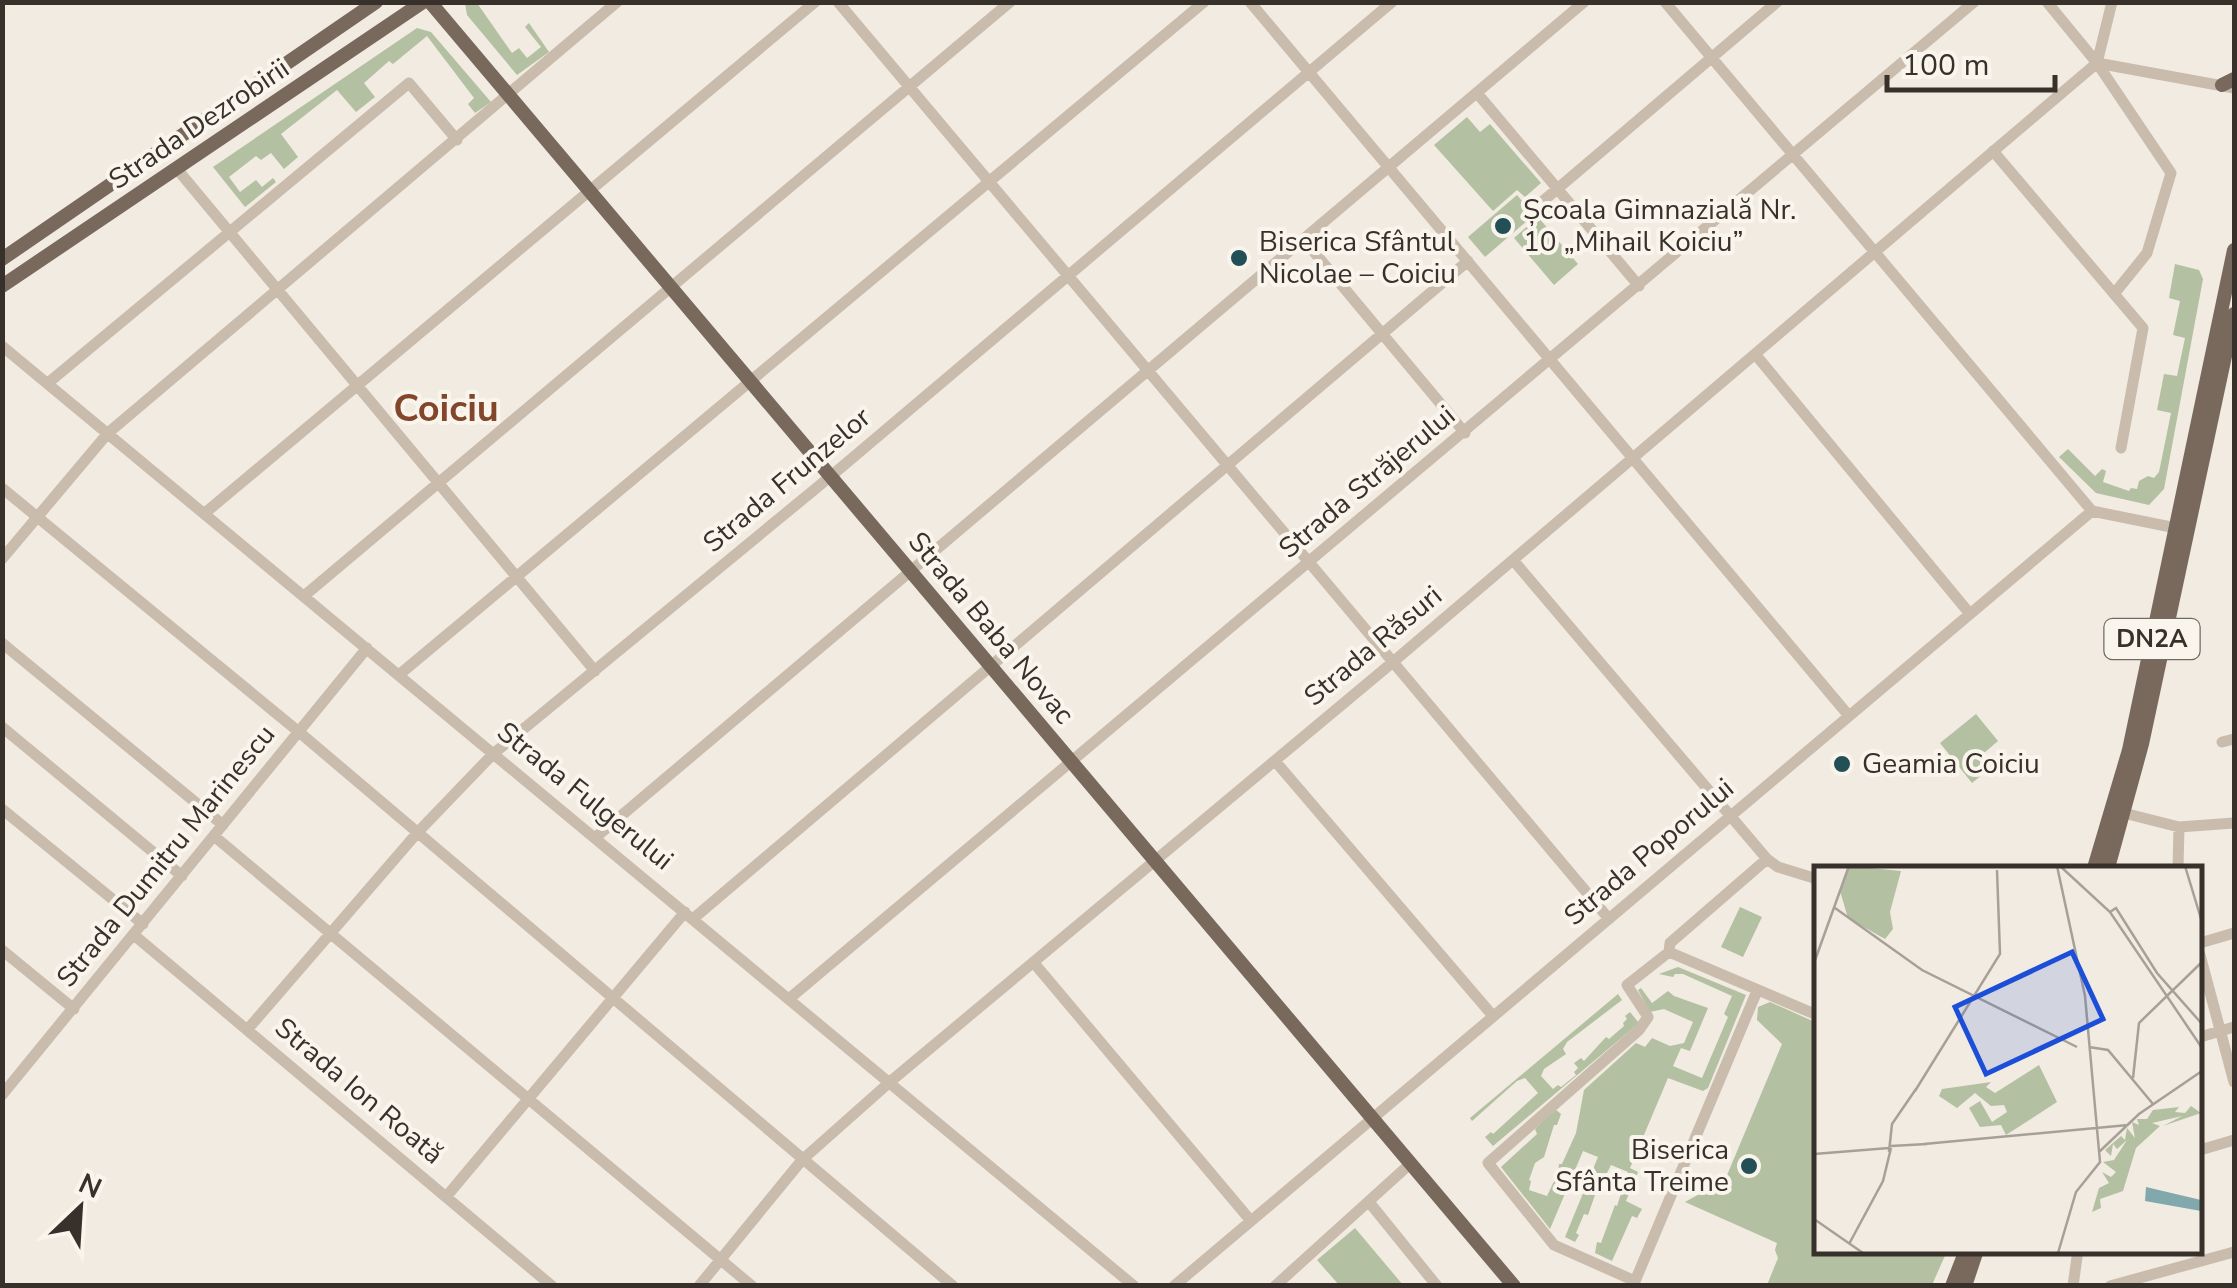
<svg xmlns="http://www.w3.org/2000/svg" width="2237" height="1288" font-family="'Nunito Sans',sans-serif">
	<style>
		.green { fill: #b3c0a1 }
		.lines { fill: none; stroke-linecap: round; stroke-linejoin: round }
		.minor { stroke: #c9bcad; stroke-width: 11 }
		.major { stroke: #79695d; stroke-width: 14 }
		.poi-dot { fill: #234f57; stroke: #f9f5ed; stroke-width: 4 }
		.labels { text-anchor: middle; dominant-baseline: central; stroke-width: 8; stroke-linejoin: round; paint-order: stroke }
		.shield { fill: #f9f5ed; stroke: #726b65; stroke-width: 2.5 }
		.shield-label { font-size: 25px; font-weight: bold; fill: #38302b }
		.street-label { font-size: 28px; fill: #38302b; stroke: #f9f5ed }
		.poi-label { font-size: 28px; fill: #38302b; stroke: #f9f5ed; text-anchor: start }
		.district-label { font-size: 38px; font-weight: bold; fill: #82462a; stroke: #f9f5ed }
		.inset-road { fill: none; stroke: #a8a098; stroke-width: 2.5 }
		.view { fill: #1d4ed8; fill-opacity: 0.15; stroke: #1d4ed8; stroke-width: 5 }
		.inset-edge { fill: none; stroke: #38302b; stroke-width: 5 }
	</style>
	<rect width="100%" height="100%" fill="#f2ebe1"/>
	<path class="green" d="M465 3H477L512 53 519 48 527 58 541 47 525 27 529 23 549 52 517 75 467 15Z
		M417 28 431 32 491 102 475 113 468 104 474 98 427 36 393 64 389 61 364 83 375 97 356 112 337 90 281 134 298 157 284 169 271 153 261 160 256 156 229 177 240 192 256 180 262 187 273 178 276 182 245 207 213 167Z
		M1467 117 1480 132 1490 124 1541 183 1525 197 1517 190 1493 211 1434 145Z
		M1517 195 1534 215 1485 257 1468 237Z
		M1538 217 1578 264 1554 285 1514 238Z
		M2175 264 2199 270 2203 279 2164 489 2149 505 2096 493 2059 457 2068 449 2095 476 2102 469 2106 471 2103 482 2129 491 2131 488 2137 489 2139 481 2148 476 2154 478 2159 472 2171 413 2157 410 2164 374 2177 376 2185 338 2173 335 2180 301 2169 298Z
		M1976 714 1998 741 1984 753 1994 765 1972 783 1940 743Z
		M1740 907 1762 917 1743 957 1721 947Z
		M1678 967 1746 995 1708 1088 1703 1091 1668 1078 1630 1168 1638 1172 1626 1201 1642 1209 1637 1218 1632 1216 1612 1261 1595 1253 1597 1242 1601 1243 1615 1205 1617 1206 1628 1172 1611 1165 1606 1175H1602L1588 1215 1584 1214 1576 1233 1579 1235 1575 1242 1565 1237 1598 1157 1583 1151 1550 1229 1501 1167 1537 1134 1535 1129 1555 1109 1561 1114 1557 1125H1554L1544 1157 1535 1163 1529 1180 1531 1181 1529 1190 1547 1196 1558 1173 1559 1164H1562L1576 1133 1584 1090 1636 1043 1645 1047 1652 1038 1670 1046 1684 1043 1693 1022 1664 1009 1650 1012 1638 990 1641 988 1652 1003 1668 991 1674 996 1708 1008 1690 1051 1681 1048 1673 1066 1702 1078 1728 1017 1724 1014 1732 996 1683 974H1675L1673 977 1659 974Z
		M1618 994 1622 1000 1567 1042 1563 1049 1566 1054 1544 1069 1541 1076 1553 1089 1558 1085 1561 1087 1576 1075 1574 1072 1578 1068 1574 1063 1581 1058 1584 1061 1606 1037 1609 1039 1624 1026 1623 1023 1627 1019 1625 1016 1630 1012 1639 1023 1493 1146 1485 1137 1491 1132 1493 1134 1538 1093 1525 1078 1517 1081 1472 1121 1470 1118Z
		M1770 1002 1817 1023V1250L1947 1251 1932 1285H1767L1778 1258 1775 1250 1777 1243 1685 1202 1725 1180 1782 1044 1757 1020 1758 1007Z
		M1355 1228 1403 1285H1339L1317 1260Z"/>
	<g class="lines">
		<path class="minor" d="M838 2 1609 919
			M1250 2 1849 716
			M1665 2 2092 511
			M2047 2 2097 63 2171 173 2147 253 2114 294
			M2097 63 2234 88
			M2097 63 2112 2
			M1477 93 1639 286
			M1993 151 2143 328 2121 448
			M177 169 595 671
			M1536 207 1777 2
			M1304 240 1465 433
			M2 346 1134 1286
			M1755 354 1970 614
			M48 383 409 83 457 140
			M2 488 299 732 953 1286
			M205 513 815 2
			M2 559 108 433 617 2
			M1513 560 1767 859 1778 867 1817 879
			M304 596 1010 2
			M2 643 223 825
			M400 674 1204 2
			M2 727 182 876
			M2222 742 2234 739
			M1275 761 1493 1016
			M2 809 143 924
			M2116 811 2179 827 2234 823
			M214 836 752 1286
			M596 837 1584 2
			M2178 868 2179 827
			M694 918 1468 261
			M134 935 552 1286
			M2200 943 2234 933
			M2 950 74 1009
			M1669 952 1670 943 1767 859
			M2200 955 2234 1082
			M1034 963 1251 1221
			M790 998 1974 2
			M247 1030 418 832 493 754 837 471 1392 2
			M2200 1037 2234 1027
			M2 1095 367 648
			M2200 1150 2234 1140
			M446 1197 685 912
			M1369 1202 1437 1286
			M1635 1281 1554 1245 1488 1163 1639 1030 1648 1017 1627 985 1669 952 1817 1015
			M699 1286 802 1160 891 1081 1393 662 2097 63
			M1174 1286 2092 511 2176 528
			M1275 1286 1411 1163
			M1633 1286 1757 991
			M2073 1286 2078 1250
			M2110 1286 2234 1252"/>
		<path class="major" d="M430 2 1514 1286
			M2222 85 2234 79
			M2 259 376 2
			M2 286 423 2
			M2094 868 2129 750 2234 250
			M2108 868 2142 744 2234 314
			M1952 1286 1966 1250
			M1965 1286 1977 1250"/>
	</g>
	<g class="poi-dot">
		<circle cx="1503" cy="226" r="10"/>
		<circle cx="1239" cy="258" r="10"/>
		<circle cx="1842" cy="764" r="10"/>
		<circle cx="1749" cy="1166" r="10"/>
	</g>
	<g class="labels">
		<rect class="shield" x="2104.5" y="619" width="95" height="40" rx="8"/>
		<g class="shield-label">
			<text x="2152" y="639">DN2A</text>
		</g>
		<g class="street-label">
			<text transform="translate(199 124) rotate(-34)">Strada Dezrobirii</text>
			<text transform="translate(787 480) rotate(-40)">Strada Frunzelor</text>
			<text transform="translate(1367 482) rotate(-40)">Strada Străjerului</text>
			<text transform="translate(991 628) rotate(50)">Strada Baba Novac</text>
			<text transform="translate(1373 646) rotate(-40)">Strada Răsuri</text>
			<text transform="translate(585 796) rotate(39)">Strada Fulgerului</text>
			<text transform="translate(1649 852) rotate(-40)">Strada Poporului</text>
			<text transform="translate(166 856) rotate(-51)">Strada Dumitru Marinescu</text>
			<text transform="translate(359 1091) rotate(40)">Strada Ion Roată</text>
		</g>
		<g class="poi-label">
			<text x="1523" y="210">Școala Gimnazială Nr.<tspan x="1523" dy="32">10 „Mihail Koiciu”</tspan></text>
			<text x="1259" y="242">Biserica Sfântul<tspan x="1259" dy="32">Nicolae – Coiciu</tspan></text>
			<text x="1862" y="764">Geamia Coiciu</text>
			<text x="1729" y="1150" text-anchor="end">Biserica<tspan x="1729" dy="32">Sfânta Treime</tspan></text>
		</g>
		<g class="district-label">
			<text x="446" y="408">Coiciu</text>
		</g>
	</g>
	<g transform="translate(1814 866)">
		<rect width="388" height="388" fill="#f2ebe1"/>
		<path d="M36 0 87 5 76 46 79 63 71 73 34 52 26 25ZM225 199 243 236 192 269 187 259 166 261 155 242 166 235 178 256 193 246 190 239 177 240 161 227 143 242 125 230 128 223 177 216 172 221 181 227ZM377 240 387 247 349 260 368 250 338 257 346 260 322 282 309 325 286 333 287 342 278 346 285 322 295 317 288 306 297 311 302 306 289 296 300 294 313 274 303 283 299 278 297 290 291 284 307 270 311 274 313 262 321 272 318 256 325 259 323 253H333L339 244 365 241 361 246 371 247Z" fill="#b3c0a1"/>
		<path d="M332 321 387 334V345L331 335Z" fill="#81a8ad"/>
		<path class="inset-road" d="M243 0 271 130 286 296 262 326 244 387M246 0 296 46 388 182M371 0 388 56M21 42 108 104 263 181M296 46 302 42 343 107 388 158M0 97 35 0M275 181 294 184 339 238M319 212 325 157 388 96M101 225 186 88 183 4M110 278 314 259M77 280 113 278M75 286 78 258 102 223M285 286 325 248 388 205M0 288 75 282M0 353 49 387M35 378 69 315 77 282"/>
		<path class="view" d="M258 86 289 153 172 208 141 141Z"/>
		<rect width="388" height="388" class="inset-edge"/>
	</g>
	<rect width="2237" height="1288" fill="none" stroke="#38302b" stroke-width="10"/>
	<g transform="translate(80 1208) rotate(25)" stroke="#f9f5ed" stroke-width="8" paint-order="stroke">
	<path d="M0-8L18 38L0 25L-18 38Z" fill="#38302b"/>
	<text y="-15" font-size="28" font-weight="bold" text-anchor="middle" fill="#38302b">N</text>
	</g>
	<path d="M1887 75v15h168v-15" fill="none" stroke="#38302b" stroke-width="5"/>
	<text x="1902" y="75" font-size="30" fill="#38302b" stroke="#f9f5ed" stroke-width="8" paint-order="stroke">100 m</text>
</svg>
